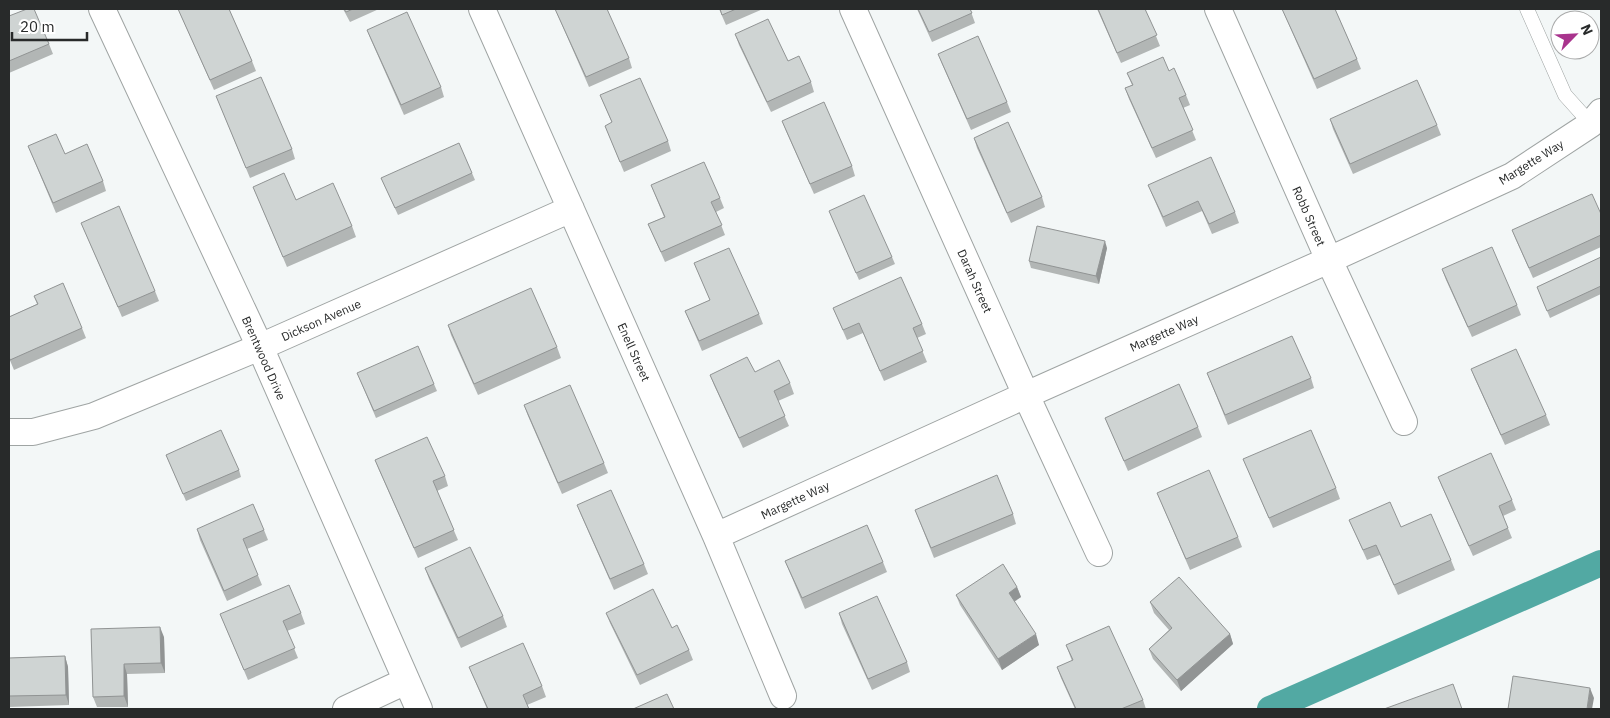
<svg xmlns="http://www.w3.org/2000/svg" width="1610" height="718" font-family="'IBM Plex Sans',sans-serif">
	<style>
		.lines { fill: none; stroke-linecap: round; stroke-linejoin: round }
		.canal { stroke: #52a9a3; stroke-width: 26 }
		.lane-casing { stroke: #9fa4a3; stroke-width: 15 }
		.street-casing { stroke: #9fa4a3; stroke-width: 28 }
		.lane { stroke: #fff; stroke-width: 14 }
		.street { stroke: #fff; stroke-width: 26 }
		.wall { fill: #b2b6b5 }
		.shaded-wall { fill: #919494 }
		.building { fill: #cfd4d3; stroke: #919494 }
		.labels { text-anchor: middle; dominant-baseline: central; stroke-width: 5; stroke-linejoin: round; paint-order: stroke }
		.street-label { font-size: 12px; fill: #282a2a; stroke: #fff }
	</style>
	<rect width="100%" height="100%" fill="#f3f7f7"/>
	<g class="lines">
		<path class="canal" d="M1270 709 1601 563"/>
		<g class="lane-casing">
			<path id="lane" d="M1527 9 1565 95 1591 124"/>
		</g>
		<g class="street-casing">
			<path id="street" d="M102 9 260 347 419 709
				M482 9 716 536 783 696
				M853 9 1026 395 1099 553
				M1218 9 1329 260 1404 422
				M9 432H33L94 416 260 347 571 209
				M716 536 1026 395 1329 260 1512 176 1591 124 1601 112
				M346 709 406 681"/>
		</g>
		<use href="#lane" class="lane"/>
		<use href="#street" class="street"/>
	</g>
	<path class="wall" d="M178 9H229L252 61 256 71 214 90Z
		M343 9H379L350 22Z
		M555 9 629 58 632 68 589 87Z
		M719 9H763L726 25Z
		M917 9H970L975 23 932 42Z
		M1097 9H1145L1160 46 1121 63Z
		M1282 9H1335L1357 59 1361 69 1317 89Z
		M9 16 49 44 53 54 9 73Z
		M367 30 441 87 444 97 404 115 371 40Z
		M735 34 788 61 811 82 814 92 771 112 739 45Z
		M938 54 1007 102 1011 112 971 130 942 64Z
		M1169 71 1186 95 1190 105 1183 108 1196 140 1156 158 1129 99 1125 88 1132 85 1127 73Z
		M600 95 668 141 671 151 624 172 605 126 612 123Z
		M216 96 292 149 295 159 250 178Z
		M1330 119 1437 125 1441 135 1353 174 1333 129Z
		M782 121 852 166 855 176 814 194 786 131Z
		M974 138 1042 197 1045 207 1011 223 977 148Z
		M28 146 65 154 103 181 106 191 56 213Z
		M472 173 475 180 398 215 381 178Z
		M651 185 720 198 724 208 716 212 725 235 665 262 648 224 664 217Z
		M1148 185 1235 212 1239 223 1212 234 1202 211 1166 227Z
		M253 187 296 200 352 226 356 237 287 267Z
		M829 211 892 257 895 264 859 280Z
		M1601 214V247L1533 278 1516 240 1512 230Z
		M81 223 155 291 159 301 122 317Z
		M1107 248 1099 284 1031 268 1029 261Z
		M1601 257V294L1550 318 1537 287Z
		M694 263 759 314 763 324 702 351 685 311 710 300Z
		M1442 269 1517 305 1521 315 1472 337 1446 280Z
		M34 296 82 328 86 338 14 370 9 358V317L37 304Z
		M833 308 922 324 926 334 917 338 927 362 884 381 863 333 847 340Z
		M448 325 557 347 561 358 478 395 451 335Z
		M1471 369 1546 415 1550 425 1505 445 1475 379Z
		M755 372 790 383 794 394 778 401 789 426 743 448 714 385 710 375Z
		M357 373 434 384 437 391 376 418Z
		M1207 373 1311 378 1314 388 1228 425Z
		M524 405 604 463 608 473 562 494 528 416Z
		M1105 418 1198 427 1202 437 1128 471Z
		M166 455 239 470 241 477 186 501Z
		M1243 459 1336 488 1340 499 1273 528Z
		M375 460 445 476 448 486 437 491 458 540 418 558 379 470Z
		M1438 477 1512 500 1516 510 1503 516 1512 538 1473 556 1442 487Z
		M1157 493 1238 537 1242 547 1190 570Z
		M577 505 644 564 648 574 614 590 581 515Z
		M915 510 1013 514 1016 524 934 558Z
		M1349 520 1401 527 1451 560 1455 570 1398 595 1380 555 1367 560Z
		M197 529 264 530 268 540 247 549 262 585 227 601 200 540Z
		M785 561 883 562 887 572 805 609Z
		M425 568 503 616 507 627 461 648 429 579Z
		M1017 587 1021 597 1014 602 1039 645 1002 670 960 605 956 595Z
		M1150 602 1230 634 1233 644 1181 691 1153 659 1149 649 1169 630 1154 613Z
		M301 613 305 624 287 631 298 658 248 680 220 614Z
		M606 613 672 628 689 650 693 660 640 685 610 623Z
		M839 613 907 662 910 672 872 690 842 624Z
		M91 629 164 637 165 673 127 674 128 707H97L93 697Z
		M1066 645 1143 700 1146 709H1075L1061 678 1057 667 1072 661Z
		M65 656 68 667 69 705 9 707V658Z
		M469 667 542 686 546 697 527 705 529 709H487Z"/>
	<path class="shaded-wall" d="M1105 241 1107 248 1099 284 1096 276Z
		M1017 587 1021 597 1012 603 1009 593Z
		M160 627 164 637 165 673 161 663Z
		M1036 634 1039 645 1002 670 998 659Z
		M1230 634 1233 644 1181 691 1177 680Z
		M65 656 68 667 69 705 66 695Z
		M124 664 127 674 128 707 124 696Z
		M1590 688 1594 698 1592 709H1587Z"/>
	<path class="building" d="M27 9H34L49 44 9 61V16Z
		M178 9H229L252 61 210 80Z
		M344 9H353L346 12Z
		M555 9H607L629 58 586 77Z
		M720 9H736L722 15Z
		M918 9H970L972 13 929 32Z
		M1098 9H1145L1157 35 1117 53Z
		M1282 9H1335L1357 59 1314 79Z
		M407 12 441 87 401 105 367 30Z
		M768 19 788 61 799 56 811 82 767 102 735 34Z
		M978 36 1007 102 967 119 938 54Z
		M1163 57 1169 71 1174 68 1186 95 1179 98 1193 130 1152 148 1125 88 1133 85 1127 73Z
		M261 77 292 149 246 168 216 96Z
		M640 78 668 141 620 162 605 126 612 122 600 95Z
		M1417 80 1437 125 1350 164 1330 119Z
		M824 102 852 166 810 184 782 121Z
		M1008 122 1042 197 1007 213 974 138Z
		M56 134 65 154 87 144 103 181 53 203 28 146Z
		M459 143 472 173 395 208 381 178Z
		M1211 157 1235 212 1209 224 1198 201 1163 217 1148 185Z
		M704 162 720 198 711 202 722 225 661 252 648 224 665 217 651 185Z
		M284 173 296 200 333 183 352 226 283 257 253 187Z
		M1592 194 1601 214V235L1529 268 1512 230Z
		M864 195 892 257 856 273 829 211Z
		M119 206 155 291 118 307 81 223Z
		M1037 226 1105 241 1096 276 1029 261Z
		M1492 247 1517 305 1468 327 1442 269Z
		M729 248 759 314 699 341 685 311 710 300 694 263Z
		M1601 257V286L1547 311 1537 287Z
		M901 277 922 324 913 328 923 351 880 371 859 323 843 330 833 308Z
		M63 283 82 328 10 360 9 356V317L38 304 34 296Z
		M531 288 557 347 474 384 448 325Z
		M1292 336 1311 378 1225 415 1207 373Z
		M418 346 434 384 374 411 357 373Z
		M1516 349 1546 415 1501 435 1471 369Z
		M747 357 755 372 779 360 790 383 774 391 785 416 739 438 710 375Z
		M1179 384 1198 427 1124 461 1105 418Z
		M570 385 604 463 558 483 524 405Z
		M221 430 239 470 183 494 166 455Z
		M1311 430 1336 488 1269 518 1243 459Z
		M427 437 445 476 433 481 454 530 414 548 375 460Z
		M1491 453 1512 500 1499 506 1508 528 1469 546 1438 477Z
		M1209 470 1238 537 1186 559 1157 493Z
		M997 475 1013 514 931 548 915 510Z
		M611 490 644 564 610 579 577 505Z
		M1390 502 1401 527 1431 514 1451 560 1394 585 1376 545 1363 550 1349 520Z
		M253 504 264 530 243 539 258 575 224 591 197 529Z
		M867 525 883 562 802 598 785 561Z
		M470 547 503 616 458 638 425 568Z
		M1003 564 1017 587 1009 593 1036 634 998 659 956 595Z
		M1179 577 1230 634 1177 680 1149 649 1172 628 1150 602Z
		M289 585 301 613 283 621 295 648 244 670 220 614Z
		M653 589 672 628 677 625 689 650 637 675 606 613Z
		M877 596 907 662 868 679 839 613Z
		M1109 626 1143 700 1121 709H1076L1057 667 1073 660 1066 645Z
		M160 627 161 663 124 664V696L93 697 91 629Z
		M523 643 542 686 523 695 529 709H488L469 667Z
		M65 656 66 695 9 696V658Z
		M1513 676 1590 688 1587 709H1508Z
		M1453 684 1462 709H1384Z
		M667 694 674 709H633Z"/>
	<g class="labels">
		<g class="street-label">
			<text transform="translate(1531 162) rotate(-32)">Margette Way</text>
			<text transform="translate(1309 216) rotate(66)">Robb Street</text>
			<text transform="translate(975 281) rotate(66)">Darah Street</text>
			<text transform="translate(321 320) rotate(-24)">Dickson Avenue</text>
			<text transform="translate(1164 333) rotate(-24)">Margette Way</text>
			<text transform="translate(634 352) rotate(66)">Enell Street</text>
			<text transform="translate(264 358) rotate(66)">Brentwood Drive</text>
			<text transform="translate(795 500) rotate(-25)">Margette Way</text>
		</g>
	</g>
	<rect width="1610" height="718" fill="none" stroke="#282a2a" stroke-width="20"/>
	<g transform="translate(1575 35) rotate(66)"><circle r="24" fill="#ffffff" stroke="#a9aaaa"/>
	<path d="M0-4L9 19L0 12L-9 19Z" fill="#a9348d"/>
	<text y="-8" font-size="14" font-weight="bold" text-anchor="middle" fill="#282a2a">N</text>
	</g>
	<path d="M12 32v8h75v-8" fill="none" stroke="#282a2a" stroke-width="2.5"/>
	<text x="20" y="32" font-size="15" fill="#282a2a" stroke="#ffffff" stroke-width="4" paint-order="stroke">20 m</text>
</svg>
